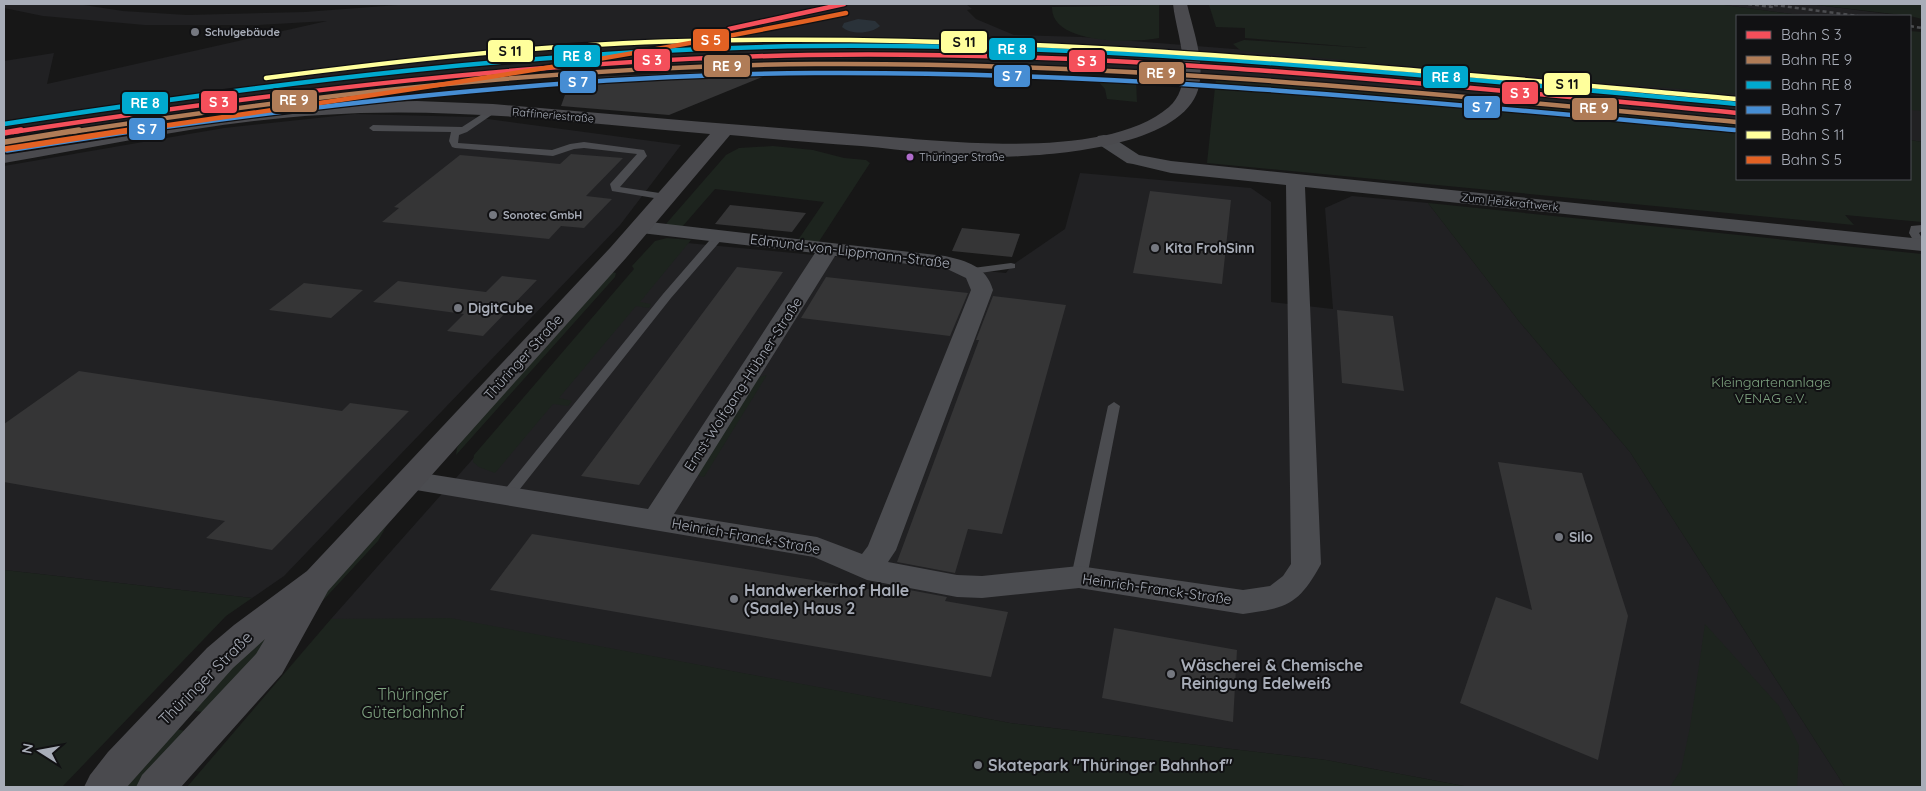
<svg xmlns="http://www.w3.org/2000/svg" width="1926" height="791" font-family="Quicksand,sans-serif">
	<style>
		.built { fill: #212123 }
		.green { fill: #1d241e }
		.water { fill: #2a3239 }
		.building { fill: #353536 }
		.lines { fill: none; stroke-linecap: round; stroke-linejoin: round }
		.lane { fill: #4b4c50; fill-rule: evenodd }
		.street { fill: #4b4c50; fill-rule: evenodd }
		.secondary { fill: #4a4a4e; fill-rule: evenodd }
		.rail { stroke: #4b4c4f; stroke-width: 2.5; stroke-dasharray: 4 3; stroke-linecap: butt }
		.rail-1-far1-casing { stroke: #111113; stroke-width: 7 }
		.rail-1-casing { stroke: #111113; stroke-width: 9 }
		.rail-2-far1-casing { stroke: #111113; stroke-width: 7 }
		.rail-2-casing { stroke: #111113; stroke-width: 9 }
		.rail-3-casing { stroke: #111113; stroke-width: 7 }
		.rail-4-far1-casing { stroke: #111113; stroke-width: 7 }
		.rail-4-casing { stroke: #111113; stroke-width: 9 }
		.rail-5-casing { stroke: #111113; stroke-width: 7 }
		.rail-6-far1-casing { stroke: #111113; stroke-width: 7 }
		.rail-6-casing { stroke: #111113; stroke-width: 9 }
		.rail-1-far1 { stroke: #f44f5a; stroke-width: 4.5 }
		.rail-1 { stroke: #f44f5a; stroke-width: 5.5 }
		.rail-2-far1 { stroke: #b07c57; stroke-width: 4.5 }
		.rail-2 { stroke: #b07c57; stroke-width: 5.5 }
		.rail-3 { stroke: #00a9ce; stroke-width: 4.5 }
		.rail-4-far1 { stroke: #468dd3; stroke-width: 4.5 }
		.rail-4 { stroke: #468dd3; stroke-width: 5.5 }
		.rail-5 { stroke: #ffff9c; stroke-width: 4.5 }
		.rail-6-far1 { stroke: #e26123; stroke-width: 4.5 }
		.rail-6 { stroke: #e26123; stroke-width: 5.5 }
		.poi-dot { fill: #757880; stroke: #111113; stroke-width: 2 }
		.bus-dot { fill: #b06ccc; stroke: #111113; stroke-width: 2 }
		.labels { text-anchor: middle; dominant-baseline: central; stroke-width: 4; stroke-linejoin: round; paint-order: stroke }
		.far-poi-label { font-size: 11px; font-weight: bold; fill: #a8adb8; stroke: #111113; text-anchor: start }
		.far-street-label { font-size: 11px; fill: #a8adb8; stroke: #111113 }
		.far-bus-label { font-size: 11px; fill: #a8adb8; stroke: #111113; text-anchor: start }
		.poi-label { font-size: 14px; font-weight: bold; fill: #a8adb8; stroke: #111113; text-anchor: start }
		.street-label { font-size: 14px; fill: #a8adb8; stroke: #111113 }
		.park-label { font-size: 14px; fill: #7fa381; stroke: #111113 }
		.near-poi-label { font-size: 16px; font-weight: bold; fill: #a8adb8; stroke: #111113; text-anchor: start }
		.near-street-label { font-size: 16px; fill: #a8adb8; stroke: #111113 }
		.near-park-label { font-size: 16px; fill: #7fa381; stroke: #111113 }
		.line-badge { stroke: #111113; stroke-width: 2 }
		.badge-label { font-size: 14px; text-anchor: middle; font-weight: bold; fill: #fff }
		.pale-badge-label { font-size: 14px; text-anchor: middle; font-weight: bold; fill: #111 }
	</style>
	<rect width="100%" height="100%" fill="#171717"/>
	<path class="built" d="M4 4H77L123 11 187 15 305 12 411 4H966L972 9 967 10 976 19 1014 35 1082 37 1310 55 1737 93V125L1126 70 889 58 751 61 576 68 332 89 191 118 4 149V61L54 53 47 84 327 21 258 25H145L43 16 4 8Z
		M1717 4H1809L1904 16H1807Z
		M1910 108 1922 109V142L1910 140Z
		M355 114 473 117 681 145 620 225 284 576 252 598 4 570V166L224 128Z
		M1080 173 1251 188 1271 202V302L1333 309 1325 208 1352 196 1428 203 1518 320 1630 452 1845 787H1469L1326 760 1010 723 450 619H331L666 241 1006 273 1011 266 1065 229Z"/>
	<path class="green" d="M1203 4H1717L1807 16H1737V94L1241 51 1233 44 1244 40 1367 48 1245 38V28L1216 27 1209 5Z
		M1809 4H1922V19L1910 16Z
		M1159 5V38C1134 43 1051 45 1052 7Z
		M1910 31 1922 32V111L1910 110Z
		M1095 78 1136 80 1137 102 1107 99 1105 89Z
		M1216 78 1737 125V179H1910V140L1922 142V222L1845 215 1854 225 1207 163Z
		M773 146 813 150 844 158 866 160 870 163 818 243 798 240 824 202 715 189 682 227 665 225 726 155 739 148Z
		M1428 203 1922 254V787H1845L1630 452 1518 320Z
		M667 238 691 240 640 302 651 304 649 308 636 306 559 398 572 401 568 406 553 404 495 473 479 467 473 462 474 455 634 269 632 266 655 241Z
		M612 272 616 273 615 277 456 455 457 448 464 437Z
		M767 375 704 477 699 476 698 473 757 378Z
		M387 525 378 541 316 608 321 597Z
		M4 570 252 598 226 616 62 787H4Z
		M450 618 1010 723 1326 760 1469 787H187L331 619Z
		M1705 624 1779 706 1799 746 1797 787H1670L1681 770 1690 727Z
		M278 630 214 714 184 709 230 659Z
		M166 727 195 733 161 772 142 787H115L131 766Z"/>
	<path class="water" d="M858 19 875 21 880 26C871 34 851 35 842 27L844 23Z"/>
	<path class="building" d="M722 71 767 75 669 115 561 106 571 78Z
		M571 154 623 158 586 196 612 199 584 228 561 226 549 239 382 222 399 208 394 207 460 155 560 164Z
		M1150 191 1231 200 1222 284 1133 273Z
		M730 205 806 213 792 232 715 224Z
		M962 228 1020 234 1012 257 952 251Z
		M737 267 783 272 639 485 581 476Z
		M502 276 537 280 483 336 447 331 464 314 373 302 398 281 486 292Z
		M826 277 968 293 950 336 801 318Z
		M304 283 363 290 331 318 269 310Z
		M993 296 1066 305 1002 534 968 529 955 573 897 562 979 340H976Z
		M1337 310 1393 316 1404 391 1342 383Z
		M79 371 342 411 350 403 409 411 272 550 206 538 225 521 4 482V424Z
		M1498 462 1582 473 1628 616 1598 760 1460 703 1496 597 1532 610Z
		M532 534 886 592 888 586 947 597 945 601 1008 612 991 677 490 590Z
		M1114 628 1237 650 1233 722 1102 698Z"/>
	<g class="lines">
		<path class="lane" d="M493 107 497 110 496 112 467 132 459 135 458 143 552 150 570 144 584 142 644 150 647 156 620 187 666 194 671 197 666 200 612 191 610 184 637 154 584 148 574 149 553 156 455 148 452 147 449 141 451 132 373 131 369 128 373 125 462 127Z
			M1922 225V231L1919 233 1922 238 1921 248 1917 247 1909 233 1911 226Z
			M719 233 723 234V238L671 298 512 499H502L500 496 502 493 663 294 715 234Z
			M1011 263 1015 264V268L973 274 968 271 973 268Z
			M1114 402 1120 406 1087 577 1084 581 1079 583 1074 581 1071 577 1108 406Z"/>
		<path class="street" d="M1104 135 1110 136 1139 155 1171 161 1922 239V251L1305 187 1321 564C1299 604 1288 608 1243 614L1079 588 982 598 957 597 867 580 814 557 410 489 400 486 396 480 400 474 410 471 648 509 815 253 641 233 634 231 631 227 634 223 641 221 945 256C967 261 986 266 993 290L896 550 888 562 957 575 982 576 1079 566 1243 590 1270 586 1283 576 1291 564 1286 185 1171 173 1133 164 1127 163 1098 144 1095 140 1098 136ZM835 256 945 268 966 278 971 290 868 546 862 554 817 537 674 514Z"/>
		<path class="secondary" d="M1173 4H1187C1193 30 1206 63 1198 90 1180 148 1048 156 997 157 952 157 906 150 861 146 817 143 773 139 730 135L626 258 328 591 282 674 181 787H136L142 775 256 654 265 639 233 668 127 787H84L90 775 108 752 207 648 234 625 307 571 610 248 710 134C581 123 451 106 322 115 215 121 109 145 4 163V151L258 109 322 103 417 101 493 104C584 112 676 120 767 127 808 130 849 134 890 137 963 143 1110 158 1169 107 1197 82 1176 34 1173 4Z"/>
		<path class="rail" d="M1748 4 1773 7
			M1767 4 1858 16
			M1910 26 1922 28"/>
		<g class="rail-1-far1-casing">
			<path id="rail-1-far1" d="M729 29 844 4
				M13 132C277 92 541 60 808 55 1119 50 1429 84 1737 113"/>
		</g>
		<g class="rail-1-casing">
			<path id="rail-1" d="M4 133 21 130"/>
		</g>
		<g class="rail-2-far1-casing">
			<path id="rail-2-far1" d="M71 132C317 94 566 66 815 64 1123 62 1430 93 1736 122"/>
		</g>
		<g class="rail-2-casing">
			<path id="rail-2" d="M5 142 79 130"/>
		</g>
		<g class="rail-3-casing">
			<path id="rail-3" d="M4 124C272 83 541 49 813 46 1122 43 1430 76 1737 104"/>
		</g>
		<g class="rail-4-far1-casing">
			<path id="rail-4-far1" d="M129 132C356 100 584 75 814 73 1122 71 1429 102 1735 130"/>
		</g>
		<g class="rail-4-casing">
			<path id="rail-4" d="M7 150 137 130"/>
		</g>
		<g class="rail-5-casing">
			<path id="rail-5" d="M266 78C406 60 546 44 687 41 1038 32 1388 68 1737 99"/>
		</g>
		<g class="rail-6-far1-casing">
			<path id="rail-6-far1" d="M121 132C364 97 606 62 846 13"/>
		</g>
		<g class="rail-6-casing">
			<path id="rail-6" d="M5 149 130 130"/>
		</g>
		<use href="#rail-1-far1" class="rail-1-far1"/>
		<use href="#rail-1" class="rail-1"/>
		<use href="#rail-2-far1" class="rail-2-far1"/>
		<use href="#rail-2" class="rail-2"/>
		<use href="#rail-3" class="rail-3"/>
		<use href="#rail-4-far1" class="rail-4-far1"/>
		<use href="#rail-4" class="rail-4"/>
		<use href="#rail-5" class="rail-5"/>
		<use href="#rail-6-far1" class="rail-6-far1"/>
		<use href="#rail-6" class="rail-6"/>
	</g>
	<g class="poi-dot">
		<circle cx="195" cy="32" r="5"/>
		<circle cx="493" cy="215" r="5"/>
		<circle cx="1155" cy="248" r="5"/>
		<circle cx="458" cy="308" r="5"/>
		<circle cx="1559" cy="537" r="5"/>
		<circle cx="734" cy="599" r="5"/>
		<circle cx="1171" cy="674" r="5"/>
		<circle cx="978" cy="765" r="5"/>
	</g>
	<circle class="bus-dot" cx="910" cy="157" r="4.5"/>
	<g class="labels">
		<g class="far-poi-label">
			<text x="205" y="32">Schulgebäude</text>
			<text x="503" y="215">Sonotec GmbH</text>
		</g>
		<g class="far-street-label">
			<text transform="translate(553 115) rotate(5)">Raffineriestraße</text>
			<text transform="translate(1510 202) rotate(6)">Zum Heizkraftwerk</text>
		</g>
		<g class="far-bus-label">
			<text x="919" y="157">Thüringer Straße</text>
		</g>
		<g class="poi-label">
			<text x="1165" y="248">Kita FrohSinn</text>
			<text x="468" y="308">DigitCube</text>
			<text x="1569" y="537">Silo</text>
		</g>
		<g class="street-label">
			<text transform="translate(850 251) rotate(7)">Edmund-von-Lippmann-Straße</text>
			<text transform="translate(523 357) rotate(-48)">Thüringer Straße</text>
			<text transform="translate(743 384) rotate(-57)">Ernst-Wolfgang-Hübner-Straße</text>
			<text transform="translate(746 536) rotate(10)">Heinrich-Franck-Straße</text>
			<text transform="translate(1157 589) rotate(8)">Heinrich-Franck-Straße</text>
		</g>
		<g class="park-label">
			<text x="1771" y="382">Kleingartenanlage<tspan x="1771" dy="16">VENAG e.V.</tspan></text>
		</g>
		<g class="near-poi-label">
			<text x="744" y="590">Handwerkerhof Halle<tspan x="744" dy="18">(Saale) Haus 2</tspan></text>
			<text x="1181" y="665">Wäscherei &amp; Chemische<tspan x="1181" dy="18">Reinigung Edelweiß</tspan></text>
			<text x="988" y="765">Skatepark "Thüringer Bahnhof"</text>
		</g>
		<g class="near-street-label">
			<text transform="translate(205 678) rotate(-45)">Thüringer Straße</text>
		</g>
		<g class="near-park-label">
			<text x="413" y="694">Thüringer<tspan x="413" dy="18">Güterbahnhof</tspan></text>
		</g>
	</g>
	<g class="line-badge">
		<rect x="692" y="28" width="38" height="24" rx="5" fill="#e26123"/>
		<rect x="940" y="30" width="48" height="24" rx="5" fill="#ffff9c"/>
		<rect x="988" y="37" width="48" height="24" rx="5" fill="#00a9ce"/>
		<rect x="487" y="39" width="47" height="24" rx="5" fill="#ffff9c"/>
		<rect x="553" y="44" width="48" height="24" rx="5" fill="#00a9ce"/>
		<rect x="633" y="48" width="38" height="24" rx="5" fill="#f44f5a"/>
		<rect x="1068" y="49" width="38" height="24" rx="5" fill="#f44f5a"/>
		<rect x="703" y="54" width="48" height="24" rx="5" fill="#b07c57"/>
		<rect x="1138" y="61" width="47" height="24" rx="5" fill="#b07c57"/>
		<rect x="993" y="64" width="38" height="24" rx="5" fill="#468dd3"/>
		<rect x="1422" y="65" width="47" height="24" rx="5" fill="#00a9ce"/>
		<rect x="559" y="70" width="38" height="24" rx="5" fill="#468dd3"/>
		<rect x="1543" y="72" width="48" height="24" rx="5" fill="#ffff9c"/>
		<rect x="1501" y="81" width="38" height="24" rx="5" fill="#f44f5a"/>
		<rect x="271" y="89" width="47" height="24" rx="5" fill="#b07c57"/>
		<rect x="200" y="90" width="38" height="24" rx="5" fill="#f44f5a"/>
		<rect x="121" y="91" width="48" height="24" rx="5" fill="#00a9ce"/>
		<rect x="1463" y="95" width="38" height="24" rx="5" fill="#468dd3"/>
		<rect x="1571" y="97" width="47" height="24" rx="5" fill="#b07c57"/>
		<rect x="128" y="117" width="38" height="24" rx="5" fill="#468dd3"/>
	</g>
	<g class="badge-label">
		<text x="711" y="45">S 5</text>
		<text x="1012" y="54">RE 8</text>
		<text x="577" y="61">RE 8</text>
		<text x="652" y="65">S 3</text>
		<text x="1087" y="66">S 3</text>
		<text x="727" y="71">RE 9</text>
		<text x="1161" y="78">RE 9</text>
		<text x="1012" y="81">S 7</text>
		<text x="1446" y="82">RE 8</text>
		<text x="578" y="87">S 7</text>
		<text x="1520" y="98">S 3</text>
		<text x="294" y="105">RE 9</text>
		<text x="219" y="107">S 3</text>
		<text x="145" y="108">RE 8</text>
		<text x="1482" y="112">S 7</text>
		<text x="1594" y="113">RE 9</text>
		<text x="147" y="134">S 7</text>
	</g>
	<g class="pale-badge-label">
		<text x="964" y="47">S 11</text>
		<text x="510" y="56">S 11</text>
		<text x="1567" y="89">S 11</text>
	</g>
	<rect width="1926" height="791" fill="none" stroke="#a8adb8" stroke-width="10"/>
	<rect x="1736" y="15" width="175" height="165" fill="#111113" stroke="#4d4f55"/>
	<rect x="1746" y="31" width="25" height="8" fill="#f44f5a" stroke="#4d4f55"/>
	<text x="1781" y="40" font-size="15" fill="#a8adb8">Bahn S 3</text>
	<rect x="1746" y="56" width="25" height="8" fill="#b07c57" stroke="#4d4f55"/>
	<text x="1781" y="65" font-size="15" fill="#a8adb8">Bahn RE 9</text>
	<rect x="1746" y="81" width="25" height="8" fill="#00a9ce" stroke="#4d4f55"/>
	<text x="1781" y="90" font-size="15" fill="#a8adb8">Bahn RE 8</text>
	<rect x="1746" y="106" width="25" height="8" fill="#468dd3" stroke="#4d4f55"/>
	<text x="1781" y="115" font-size="15" fill="#a8adb8">Bahn S 7</text>
	<rect x="1746" y="131" width="25" height="8" fill="#ffff9c" stroke="#4d4f55"/>
	<text x="1781" y="140" font-size="15" fill="#a8adb8">Bahn S 11</text>
	<rect x="1746" y="156" width="25" height="8" fill="#e26123" stroke="#4d4f55"/>
	<text x="1781" y="165" font-size="15" fill="#a8adb8">Bahn S 5</text>
	<g transform="translate(40 751) rotate(281)" stroke="#111113" stroke-width="4" paint-order="stroke">
	<path d="M0-4L9 19L0 12L-9 19Z" fill="#a8adb8"/>
	<text y="-8" font-size="14" font-weight="bold" text-anchor="middle" fill="#a8adb8">N</text>
	</g>
</svg>
